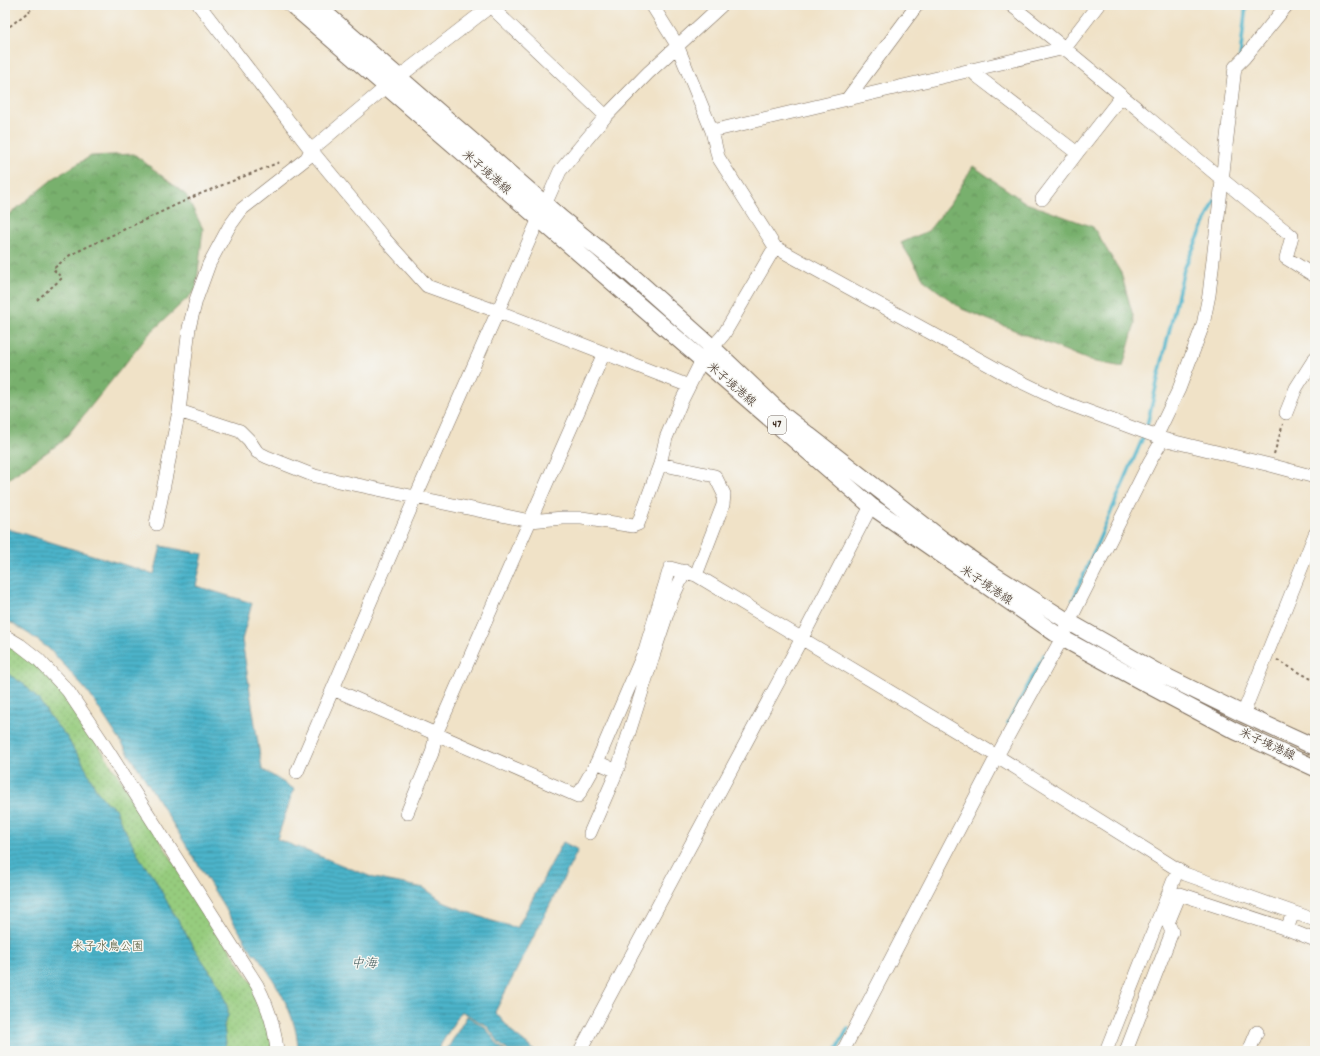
<svg xmlns="http://www.w3.org/2000/svg" width="1320" height="1056" font-family="Dekko,'Klee One',sans-serif">
	<style>
		.forest { fill: url(#forest-crowns); stroke: #5a6d46 }
		.park { fill: url(#park-dots); stroke: #687b4e }
		.water { fill: url(#water-rules); stroke: #446f74 }
		.lines { fill: none; stroke-linecap: round; stroke-linejoin: round }
		.stream { stroke: #4cb4ca; stroke-width: 3.5 }
		.minor-casing { stroke: #7a6a59; stroke-width: 14 }
		.major-casing { stroke: #7a6a59; stroke-width: 18 }
		.path { stroke: #7a6a59; stroke-width: 2; stroke-dasharray: 3 3; stroke-linecap: butt }
		.minor { stroke: #fff; stroke-width: 13 }
		.major { stroke: #fff; stroke-width: 16 }
		.labels { text-anchor: middle; dominant-baseline: central; stroke-width: 3; stroke-linejoin: round; paint-order: stroke }
		.shield { fill: #f6f6f2; stroke: #73675e; stroke-width: 1 }
		.shield-label { font-size: 11px; font-weight: bold; fill: #3b2a1e }
		.street-label { font-size: 12px; fill: #3b2a1e; stroke: #f6f6f2 }
		.park-label { font-size: 12px; fill: #565b3b; stroke: #f6f6f2 }
		.water-label { font-size: 13px; font-style: italic; fill: #415a5a; stroke: #f6f6f2 }
	</style>
	<defs>
		<pattern id="forest-crowns" width="20" height="18" patternUnits="userSpaceOnUse"><rect width="20" height="18" fill="#78b06d"/><path d="M2 6a3 3 0 1 1 6 0M12 15a3 3 0 1 1 6 0" fill="none" stroke="#648f59"/></pattern>
		<pattern id="park-dots" width="8" height="8" patternUnits="userSpaceOnUse"><rect width="8" height="8" fill="#96cc7e"/><path d="M2 2h.1M6 6h.1" fill="none" stroke="#82af6c" stroke-width="1.8" stroke-linecap="round"/></pattern>
		<pattern id="water-rules" width="6" height="5" patternUnits="userSpaceOnUse"><rect width="6" height="5" fill="#4cb4ca"/><path d="M0 2.5h6" fill="none" stroke="#4093a3"/></pattern>
	</defs>
	<rect width="100%" height="100%" fill="#f6f6f2"/>
	<filter id="ink" filterUnits="userSpaceOnUse"><feTurbulence type="fractalNoise" baseFrequency=".025" numOctaves="2"/><feDisplacementMap in="SourceGraphic" scale="8" xChannelSelector="R" yChannelSelector="G"/><feConvolveMatrix kernelMatrix="1 2 1 2 8 2 1 2 1" color-interpolation-filters="sRGB"/></filter>
	<filter id="wash" filterUnits="userSpaceOnUse"><feTurbulence type="fractalNoise" baseFrequency=".012" numOctaves="4" result="noise"/><feDisplacementMap in="SourceGraphic" scale="16" xChannelSelector="R" yChannelSelector="G"/><feGaussianBlur stdDeviation="0.9" result="paint"/><feColorMatrix in="noise" values="0 0 0 0 0 0 0 0 0 0 0 0 0 0 0 0 0 1.4 0 .05"/><feComposite in="paint" operator="in"/></filter>
	<g filter="url(#wash)">
		<rect width="100%" height="100%" fill="#f0e2c7"/>
		<path class="forest" d="M134 154 186 195 203 229 196 290 149 334 63 441 5 481V218L54 178 91 156Z
			M973 166 1026 203 1093 227 1121 273 1135 323 1123 367 1091 361 962 309 925 281 901 243 928 231 950 204Z"/>
		<path class="park" d="M5 639 61 687 255 988 274 1051H5Z"/>
		<path class="water" d="M5 528 154 574 161 546 203 554 196 586 252 603 242 640 262 769 294 789 277 839 374 878 424 888 445 903 489 920 517 928 563 842 578 850 495 1012 515 1035 535 1051H508L500 1044 487 1026 461 1011 437 1051H298C298 1016 275 981 256 954L254 955 142 774 90 695 67 668 48 648 29 634 5 619Z
			M5 672 25 685 39 700 50 717 67 737 74 750 80 757 97 791 107 803 115 808 120 820 142 862 154 877 173 913 180 923 194 948 215 979 222 990 228 1009V1016L224 1025 226 1043 223 1051H5Z
			M467 1016 485 1027 499 1046 505 1051H446Z"/>
		<g class="lines">
			<path class="stream" d="M1240 58 1246 5
				M1146 429 1184 269 1215 200
				M1073 600 1144 435
				M1008 723 1044 655
				M836 1051 848 1028"/>
		</g>
	</g>
	<g filter="url(#ink)">
		<g class="lines">
			<g class="minor-casing">
				<path id="minor" d="M199 5 311 150 383 237 427 286 499 312 689 386 702 360 724 334 775 247
					M489 5 606 116
					M652 5 677 45 712 131 718 157 775 247 1011 377 1063 402 1163 439 1270 465 1315 477
					M1011 5C1106 80 1197 161 1292 236L1286 258 1315 276
					M971 70 977 76 1077 153 1122 96
					M848 98 917 5
					M712 131 1065 48 1098 5
					M1042 199 1077 153
					M179 411 240 431 249 440 257 452 267 457 315 476 530 521 563 518H582L633 526 638 524 660 464 666 438 681 402 689 386
					M1286 413 1296 388 1315 358
					M1156 437 1179 389 1203 325 1209 295 1235 67 1244 58 1287 5
					M660 464 715 476 724 494 723 505 696 575
					M156 524 179 411 189 328 196 300 209 264 229 227 242 209 307 158 311 150 386 87 492 5
					M5 636 20 645 38 659 68 691 101 740 257 985C268 1006 275 1027 277 1051
					M647 650 654 653 672 599 685 571
					M333 689 578 796 597 762 645 650 670 568 696 575 997 756 1185 874 1315 920
					M1243 714 1315 534
					M597 762 617 771 654 653
					M297 772 416 496 560 171 606 116 648 73 722 5
					M407 813 432 753 436 734 604 353
					M590 833 617 771
					M1287 929 1315 940
					M580 1051 802 638 871 506
					M843 1051 997 756 1062 638 1069 622 1150 461 1163 439
					M1106 1051 1178 869
					M1126 1051 1172 932 1168 923 1180 894 1287 929 1293 913
					M1249 1051 1257 1032"/>
			</g>
			<g class="major-casing">
				<path id="major" d="M292 5 871 506 1062 638 1148 685 1235 731 1315 768
					M316 5 562 219 629 273 713 348 783 415 942 539 991 573 1069 622 1157 672 1243 714 1315 747"/>
			</g>
			<path class="path" d="M5 30 37 5
				M37 300 62 278 53 269 70 255 195 196 280 162
				M1274 454 1283 424
				M1277 660 1315 681"/>
			<use href="#minor" class="minor"/>
			<use href="#major" class="major"/>
		</g>
	</g>
	<g class="labels">
		<rect class="shield" x="768" y="416" width="18" height="18" rx="3"/>
		<g class="shield-label">
			<text x="777" y="425">47</text>
		</g>
		<g class="street-label">
			<text transform="translate(486 173) rotate(41)">米子境港線</text>
			<text transform="translate(731 385) rotate(41)">米子境港線</text>
			<text transform="translate(986 586) rotate(34)">米子境港線</text>
			<text transform="translate(1267 745) rotate(25)">米子境港線</text>
		</g>
		<g class="park-label">
			<text x="108" y="947">米子水鳥公園</text>
		</g>
		<g class="water-label">
			<text x="364" y="964">中海</text>
		</g>
	</g>
	<rect width="1320" height="1056" fill="none" stroke="#f6f6f2" stroke-width="20"/>
</svg>
